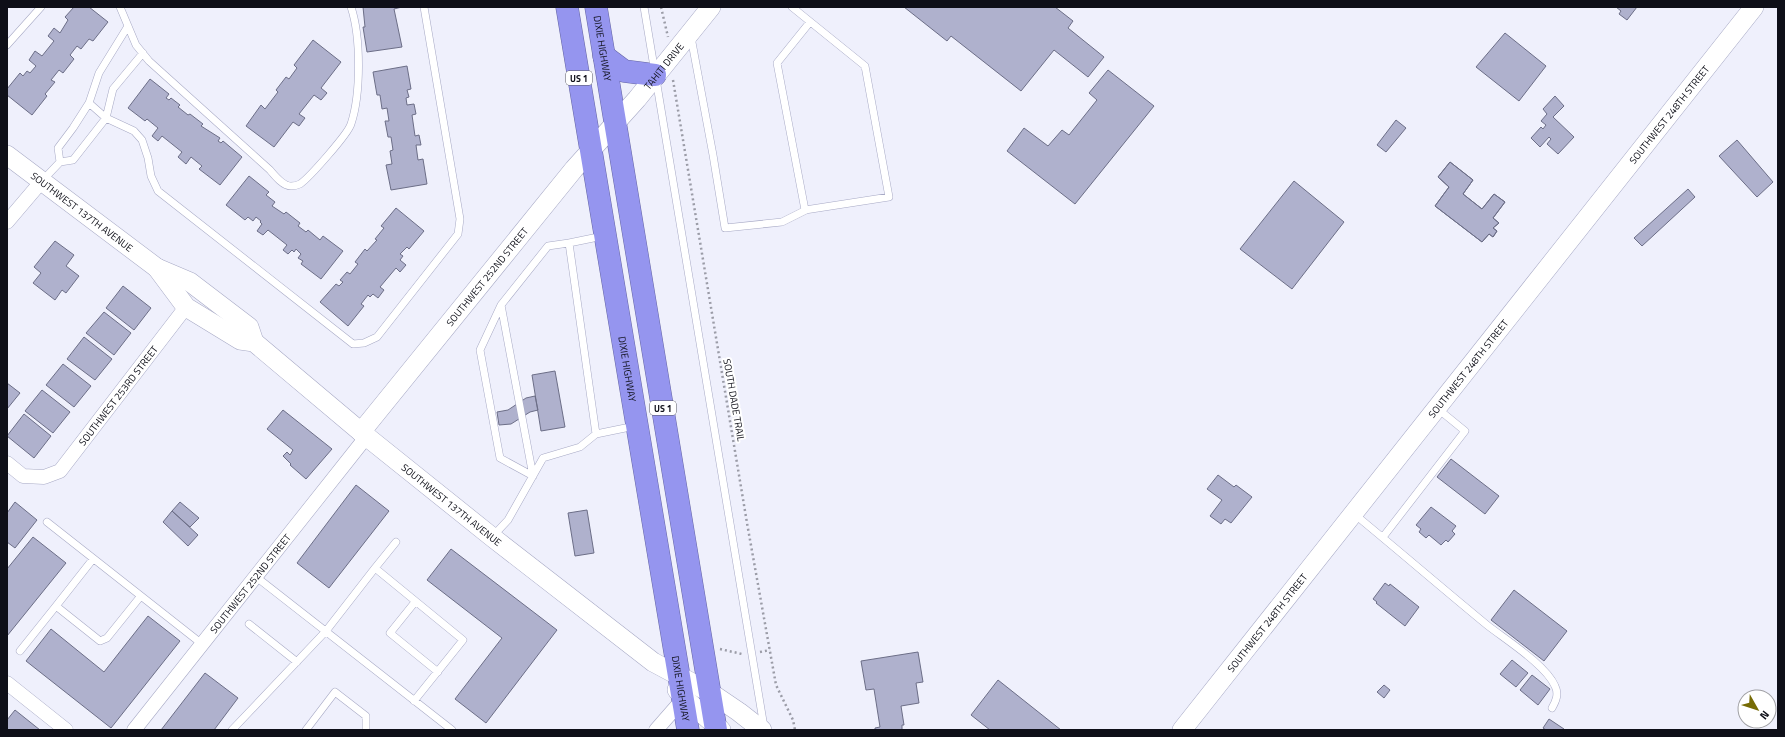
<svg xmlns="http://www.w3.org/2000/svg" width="1785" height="737" font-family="'Titillium Web',sans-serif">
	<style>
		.building { fill: #afb1cd; stroke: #6c6e87 }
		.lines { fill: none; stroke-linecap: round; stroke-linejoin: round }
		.lane-casing { stroke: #a7a9c5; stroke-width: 8 }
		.street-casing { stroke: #a7a9c5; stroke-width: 15 }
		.secondary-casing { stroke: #a7a9c5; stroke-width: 20 }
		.highway-casing { stroke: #6666a4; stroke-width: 23 }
		.path { stroke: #9b9ca7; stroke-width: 2.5; stroke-dasharray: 2 3; stroke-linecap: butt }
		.lane { stroke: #fff; stroke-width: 7 }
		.street { stroke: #fff; stroke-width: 14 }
		.secondary { stroke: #fff; stroke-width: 19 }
		.highway { stroke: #9595ef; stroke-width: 22 }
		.labels { text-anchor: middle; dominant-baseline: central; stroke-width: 4; stroke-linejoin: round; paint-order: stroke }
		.shield { fill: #fff; stroke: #56575d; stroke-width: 1 }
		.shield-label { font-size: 9px; font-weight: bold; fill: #0e0f18 }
		.street-label { font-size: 10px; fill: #0e0f18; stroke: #fff }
	</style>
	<rect width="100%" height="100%" fill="#eff0fc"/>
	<path class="building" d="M74 7H89L108 22 93 41 89 39 81 49 77 46 70 55 74 59 63 73 59 70 51 80 55 82 45 94 47 96 32 115 7 95V89L20 73 23 76 27 71 30 73 36 66 29 60 35 51 42 56 54 41 48 36 54 28 60 33 68 20 65 17Z
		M363 7H402L394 9 402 47 367 52 363 27H365Z
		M904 7H1055L1073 21 1068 28 1104 57 1088 77 1054 50 1021 91 951 36 947 41Z
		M1616 7H1637L1627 20 1619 14 1621 11Z
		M1505 33 1546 66 1519 101 1476 67Z
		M313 40 341 62 321 88 327 93 321 100 314 95 299 114 305 118 299 126 293 122 274 147 246 126 261 105 265 109 278 92 276 90 286 77 289 79 297 68 294 65Z
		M407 66 411 89 407 90 409 97 406 98 407 105 414 104 416 114 412 115 415 136 419 135 421 145H416L418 160 423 159 427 184 391 190 386 165 392 164 390 151 393 150 391 137H388L385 121H389L387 108 382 109 380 95H377L373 72Z
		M1108 70 1154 106 1075 204 1007 151 1024 128 1048 146 1062 130 1069 135 1097 100 1089 93Z
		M150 79 169 94 166 98 169 100 171 98 180 105 178 107 188 115 190 114 203 124 201 126 220 138 218 141 221 143 223 141 242 157 220 185 199 169 202 166 191 157 186 164 178 157 182 152 162 136 158 141 152 136 158 128 147 119 145 121 128 108Z
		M1555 96 1564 106 1553 117 1574 137 1558 154 1547 144 1551 139 1549 137 1540 147 1531 138 1541 127 1543 129 1546 125 1541 121 1547 114 1543 109Z
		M1396 120 1406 128 1386 152 1377 145Z
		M1737 140 1773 182 1757 197 1719 156Z
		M1450 162 1473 180 1463 194 1482 209 1494 194 1505 202 1493 218 1499 223 1493 228 1497 231 1493 237 1489 234 1482 242 1435 206 1449 187 1438 177Z
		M1450 162 1473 180 1463 194 1482 209 1494 194 1505 202 1493 218 1499 223 1493 228 1497 231 1493 237 1489 234 1482 242 1435 206 1449 187 1438 177Z
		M249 176 269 192 266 195 275 202 272 206 284 214 286 212 300 223 298 226 306 232 308 230 320 240 323 236 343 251 321 279 301 264 303 261 298 258 301 254 296 249 294 252 292 250 288 254 283 250 287 245 268 230 263 235 257 231 262 224 260 222 261 221 256 217 253 221 248 217 245 220 226 205Z
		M1294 181 1344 222 1292 289 1240 249Z
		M1688 189 1695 197 1642 246 1634 238Z
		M396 208 424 231 409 249 407 247 400 254 403 256 400 260 406 265 400 272 396 268 380 287 384 290 378 298 373 294 370 297 368 295 361 304 364 306 348 326 320 302 336 284 339 286 343 282 340 280 347 272 350 274 358 264 355 262 365 249 367 251 377 240 375 239 384 228 381 226Z
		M55 241 74 255 66 266 79 276 66 293 62 290 55 300 33 283 41 273 34 267Z
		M123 286 151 308 134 330 106 308Z
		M104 312 131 333 114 355 86 333Z
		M84 337 112 359 95 380 67 359Z
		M63 364 91 386 74 407 46 385Z
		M555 371 565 427 541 431 532 375Z
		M7 383 20 393 7 409Z
		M42 390 70 412 53 433 25 411Z
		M535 396 538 410 530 412 511 424 499 425 497 412 508 410 526 398Z
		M283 410 332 449 306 479 290 465 291 464 283 456 287 452 290 455 293 450 267 429Z
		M24 414 51 436 34 458 7 436Z
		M1451 459 1499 496 1485 514 1437 477Z
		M1218 475 1234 487 1236 485 1252 497 1231 523 1225 519 1221 524 1210 516 1222 500 1207 489Z
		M356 485 389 511 329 588 297 563Z
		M15 502 37 520 15 548 7 542V513Z
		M180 502 199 518 190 527 172 511Z
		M1431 507 1456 526 1452 531 1455 534 1448 542 1446 540 1441 545 1429 535 1426 538 1419 532 1421 529 1416 525Z
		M587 510 594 553 575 556 568 513Z
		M172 511 198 535 188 546 163 522Z
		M33 537 66 563 7 636V569Z
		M451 549 557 630 486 723 455 699 502 638 427 580Z
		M1385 583 1389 586 1390 584 1419 607 1405 626 1376 603 1377 602 1373 599Z
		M1514 590 1567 631 1544 661 1491 620Z
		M148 616 180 641 111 728 26 661 51 629 104 672Z
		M918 652 923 682 916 683 919 703 901 706 904 725H902V730H875V728L880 727 874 689 866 690 861 661Z
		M1512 660 1528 673 1516 687 1500 674Z
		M205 673 238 698 214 730H161Z
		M1532 675 1550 689 1538 705 1520 690Z
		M998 680 1061 730H990L971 715Z
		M1384 685 1390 690 1384 698 1377 692Z
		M15 710 40 730H7V720Z
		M1549 719 1564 729 1563 730H1546L1543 728Z"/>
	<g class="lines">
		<g class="lane-casing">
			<path id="lane" d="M120 7 136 45 149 61 270 170C275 176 283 186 291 186 294 186 298 185 300 184 309 178 348 134 351 124 361 94 361 37 351 7
				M644 7 764 727
				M792 7 865 66 889 197 805 210 777 63 810 22
				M691 37 713 155 725 228 782 222 806 210
				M7 45 41 7
				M89 103 106 118 134 131 142 140 148 158 151 176 158 191 353 344 364 343 377 337 458 234 460 219 424 7
				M60 162 58 148 73 128 89 103 99 73 128 26
				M42 181 60 162 73 160 106 118 113 89 143 53
				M603 236 569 243 596 434 635 426
				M501 305 480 350 500 458 533 476
				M533 476 501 305 548 246 569 243
				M1353 513C1398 550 1442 588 1487 625 1506 640 1546 665 1555 686 1559 694 1556 701 1552 708
				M47 522 202 644
				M492 537 508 520 543 458 580 447 596 434
				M1383 537 1465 431 1438 409
				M93 559 56 606 100 641 107 638 140 597
				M375 568 396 542
				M255 576 452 730
				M415 602 390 633 438 672
				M249 624 297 662
				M20 651 56 606
				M232 730 326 631 375 568 463 640 414 701
				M306 730 335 692 366 716V730"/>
		</g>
		<g class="street-casing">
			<g id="street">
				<path d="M7 222 41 182"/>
				<path id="s1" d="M7 463 23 476 44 477 60 471 186 307"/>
				<path d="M7 683 66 730"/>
				<path id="s2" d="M134 730 367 436"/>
				<path d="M656 730 684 698"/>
			</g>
		</g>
		<g class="secondary-casing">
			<g id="secondary">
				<path id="s3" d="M7 155 157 268 190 282 249 327 254 342"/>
				<path id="s4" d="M157 268 186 307 240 340 254 342 361 432 492 537 653 662 711 693 739 712 762 730"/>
				<path id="s5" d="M361 432 574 169 637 99 711 7"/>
				<path d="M677 690 684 698 721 730"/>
				<path id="s6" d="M1182 730 1754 7"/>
			</g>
		</g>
		<g class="highway-casing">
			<g id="highway">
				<path id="s7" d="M567 7 688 730"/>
				<path id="s8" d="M596 7 716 730"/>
				<path d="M604 56 624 71 655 75"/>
			</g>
		</g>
		<path class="path" d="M661 7 668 37
			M673 80 747 523 776 685 793 720 795 730
			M720 649 742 654
			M760 652 770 650"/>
		<use href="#lane" class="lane"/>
		<use href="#street" class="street"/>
		<use href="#secondary" class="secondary"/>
		<use href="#highway" class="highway"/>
	</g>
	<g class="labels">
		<g class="shield">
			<rect x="566" y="71" width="26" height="14" rx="3"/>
			<rect x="650" y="401" width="26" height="14" rx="3"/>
		</g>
		<g class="shield-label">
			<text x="579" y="78">US 1</text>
			<text x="663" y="408">US 1</text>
		</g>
		<g class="street-label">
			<text stroke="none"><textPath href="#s8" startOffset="42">DIXIE HIGHWAY</textPath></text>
			<text stroke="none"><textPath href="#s5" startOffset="475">TAHITI DRIVE</textPath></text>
			<text stroke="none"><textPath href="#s6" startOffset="785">SOUTHWEST 248TH STREET</textPath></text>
			<text stroke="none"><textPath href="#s3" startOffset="94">SOUTHWEST 137TH AVENUE</textPath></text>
			<text stroke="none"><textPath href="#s5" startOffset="200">SOUTHWEST 252ND STREET</textPath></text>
			<text stroke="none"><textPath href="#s7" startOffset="367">DIXIE HIGHWAY</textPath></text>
			<text stroke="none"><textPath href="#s6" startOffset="461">SOUTHWEST 248TH STREET</textPath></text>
			<text stroke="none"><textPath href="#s1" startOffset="154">SOUTHWEST 253RD STREET</textPath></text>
			<text transform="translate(734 400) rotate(80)">SOUTH DADE TRAIL</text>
			<text stroke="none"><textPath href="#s4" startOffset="382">SOUTHWEST 137TH AVENUE</textPath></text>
			<text stroke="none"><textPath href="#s2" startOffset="187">SOUTHWEST 252ND STREET</textPath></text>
			<text stroke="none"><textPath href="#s6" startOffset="137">SOUTHWEST 248TH STREET</textPath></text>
			<text stroke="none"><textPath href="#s7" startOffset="691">DIXIE HIGHWAY</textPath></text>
		</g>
	</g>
	<rect width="1785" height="737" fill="none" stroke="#0e0f18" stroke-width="16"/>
	<g transform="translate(1757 709) rotate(129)"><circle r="19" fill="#ffffff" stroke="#9f9fa3"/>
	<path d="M0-3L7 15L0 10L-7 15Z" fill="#766b05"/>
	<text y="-6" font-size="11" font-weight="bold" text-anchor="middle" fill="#0e0f18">N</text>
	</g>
</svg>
